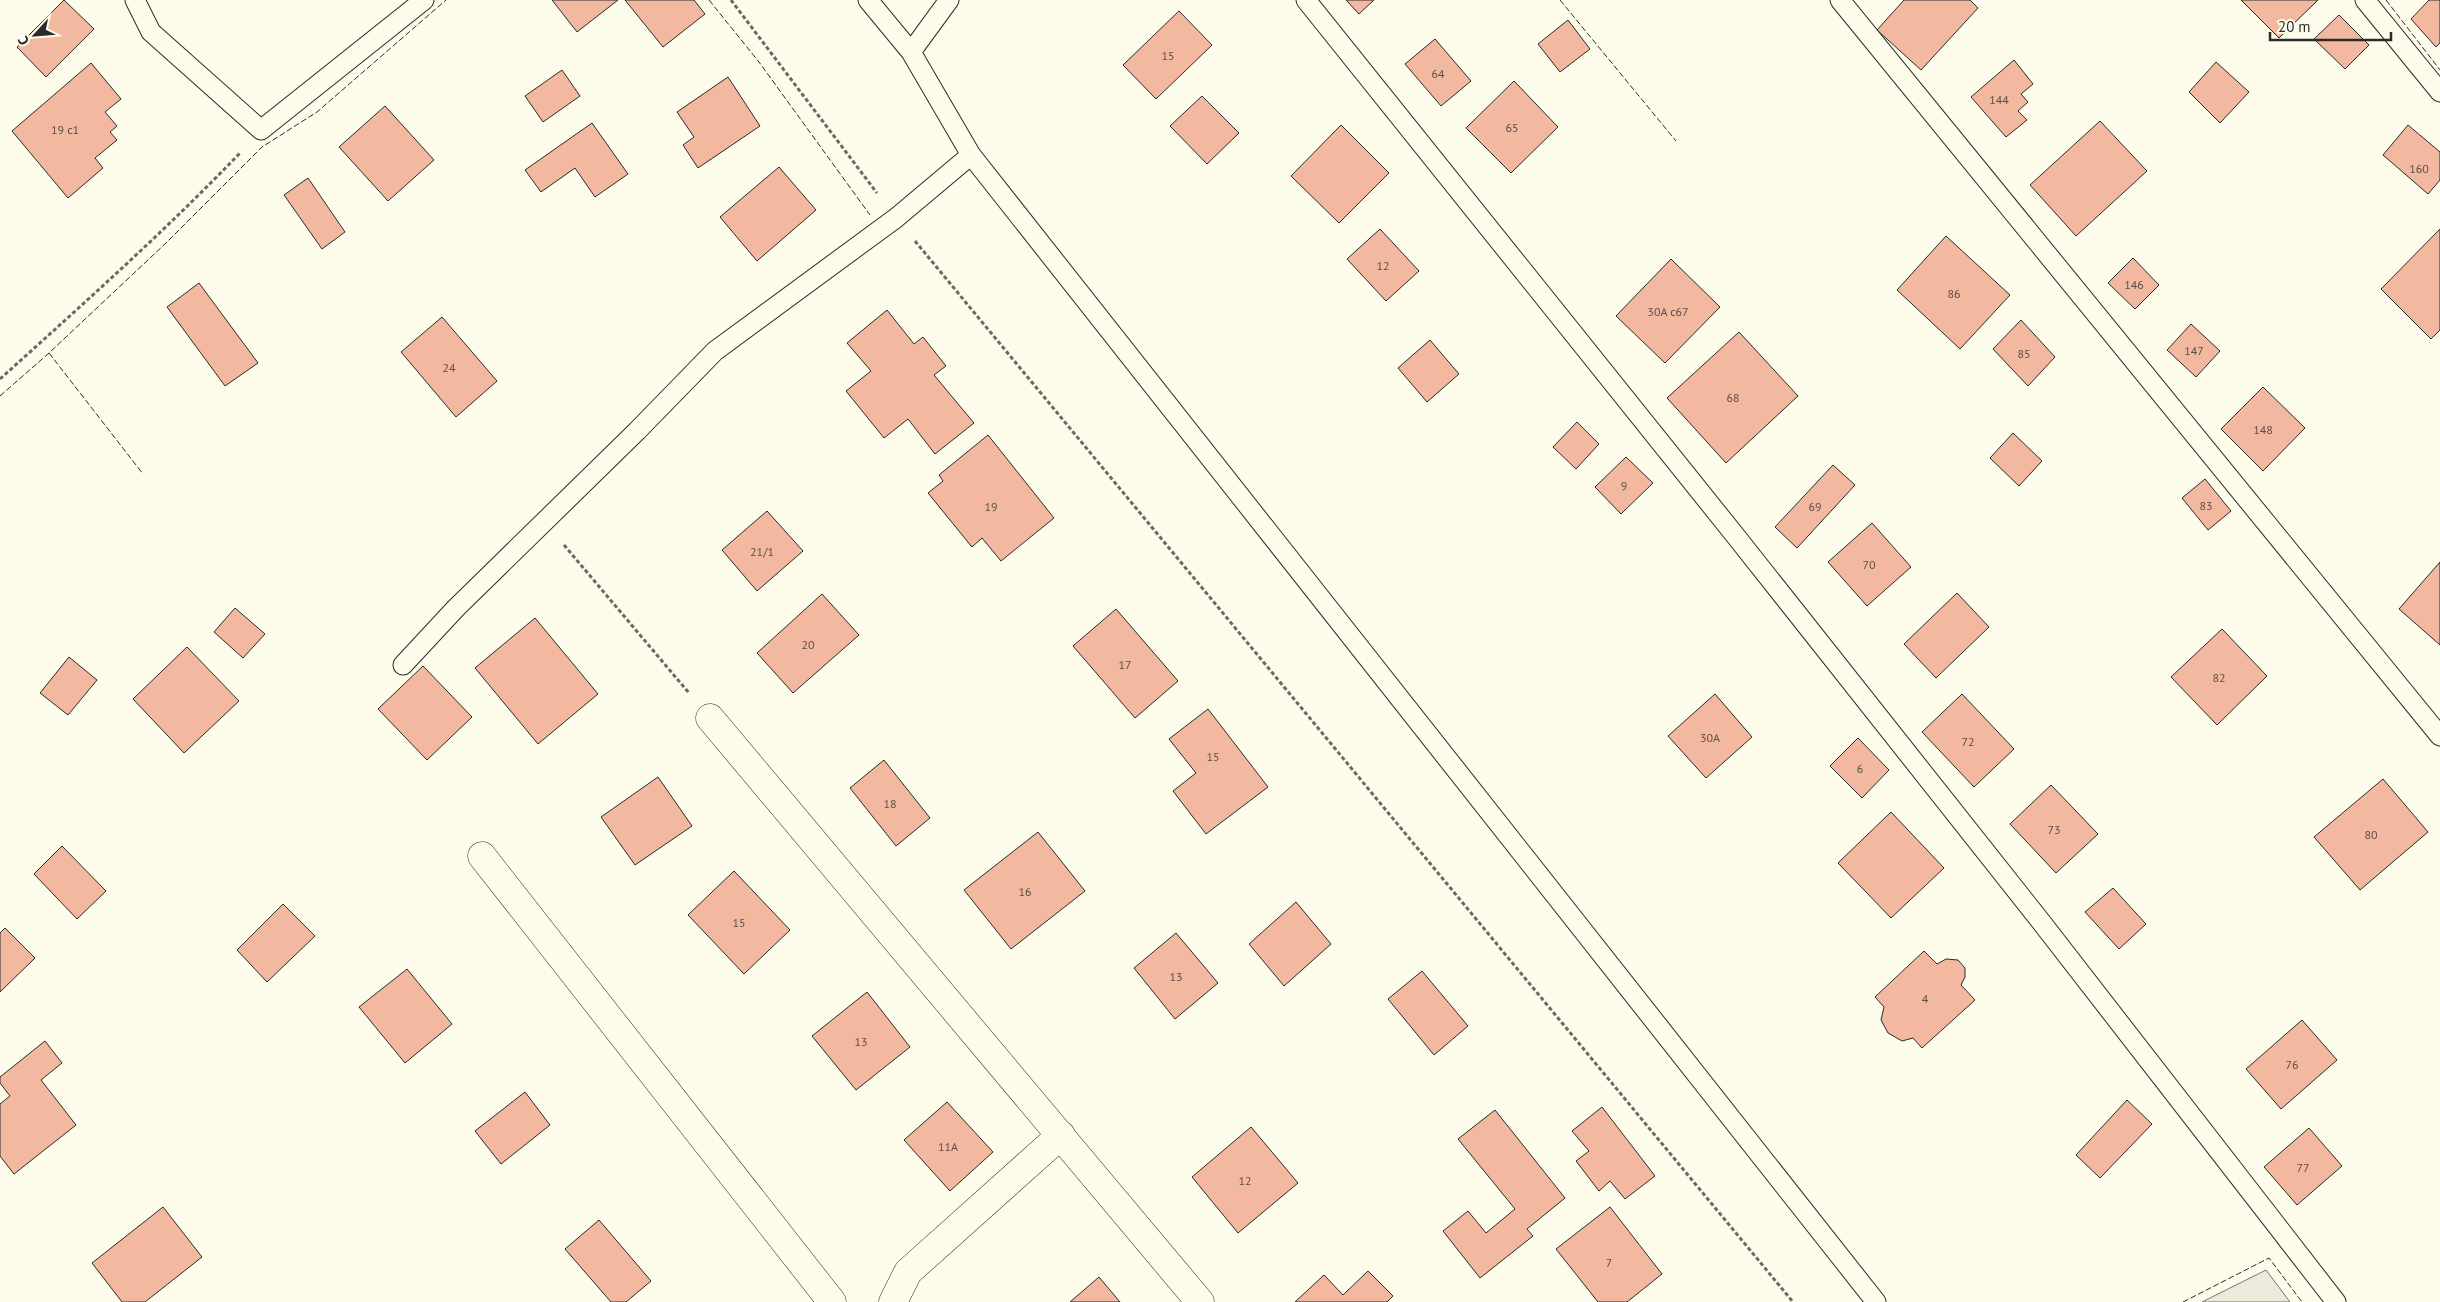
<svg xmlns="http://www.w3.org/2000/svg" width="2440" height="1302" font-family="'PT Sans',sans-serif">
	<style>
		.parking { fill: #eceadb; stroke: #74746e }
		.building { fill: #f2b8a0; stroke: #2b2b2b }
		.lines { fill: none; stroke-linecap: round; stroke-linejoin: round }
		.service-casing { stroke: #2b2b2b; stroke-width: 21 }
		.minor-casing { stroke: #2b2b2b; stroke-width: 29 }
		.path { stroke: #6a6964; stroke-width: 3; stroke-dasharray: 4 2.5; stroke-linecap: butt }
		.service { stroke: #fdfbea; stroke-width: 19 }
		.minor { stroke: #fdfbea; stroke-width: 28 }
		.fence { stroke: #2b2b2b; stroke-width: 1; stroke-dasharray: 6 2.5; stroke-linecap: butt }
		.labels { text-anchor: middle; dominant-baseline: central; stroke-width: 4; stroke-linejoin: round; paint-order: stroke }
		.number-label { font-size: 12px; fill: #5d4e48 }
	</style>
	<rect width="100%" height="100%" fill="#fdfbea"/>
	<path class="parking" d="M2266 1270 2290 1302H2202Z"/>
	<path class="building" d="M64 0 94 29 46 77 17 47Z
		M552 0H618L577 32Z
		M625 0H694L705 14 663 47Z
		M1346 0H1374L1359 14Z
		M1904 0H1970L1978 8 1921 70 1877 30Z
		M2241 0H2318L2279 38Z
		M2429 0H2440V43L2436 47 2411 19Z
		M1179 11 1212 45 1156 99 1123 65Z
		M2339 15 2369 45 2345 69 2314 39Z
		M1568 20 1590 49 1560 72 1538 44Z
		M1435 39 1471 81 1441 106 1405 64Z
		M2014 60 2033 84 2021 94 2028 102 2018 111 2027 120 2006 137 1971 97Z
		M2216 62 2249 92 2220 123 2189 92Z
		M91 63 121 99 105 112 117 126 110 132 117 140 95 158 103 168 68 198 12 131Z
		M562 70 580 96 543 122 525 96Z
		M728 77 760 126 698 168 683 145 694 137 677 112Z
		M1514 81 1558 127 1511 173 1466 128Z
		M1202 96 1239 133 1207 164 1170 126Z
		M385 106 434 160 388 201 339 147Z
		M2100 121 2147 171 2076 236 2030 185Z
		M592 123 628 174 595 197 575 168 541 192 525 170Z
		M1341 125 1389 173 1339 223 1291 176Z
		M2408 125 2440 152V180L2428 194 2383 155Z
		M779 167 816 210 757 261 720 217Z
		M308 178 345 232 322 249 284 195Z
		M1380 229 1419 271 1386 301 1347 259Z
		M2440 229V330L2431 339 2381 289Z
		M1946 236 2010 295 1960 349 1897 290Z
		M2133 258 2159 285 2135 309 2108 283Z
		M1671 259 1720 307 1665 363 1616 316Z
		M199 283 258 363 225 386 167 307Z
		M887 310 914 344 923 337 946 366 934 375 974 423 935 454 908 419 884 438 846 391 871 371 847 343Z
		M442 317 497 381 456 417 401 352Z
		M2021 320 2055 357 2028 386 1993 349Z
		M2191 324 2220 351 2196 377 2167 350Z
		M1739 332 1798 396 1726 463 1667 398Z
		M1430 340 1459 374 1427 402 1398 368Z
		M2263 387 2305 428 2263 471 2221 429Z
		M1577 422 1599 444 1576 469 1553 447Z
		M2013 433 2042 461 2019 486 1990 458Z
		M988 435 1054 518 1001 561 982 538 972 547 928 493 943 481 939 475Z
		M1626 457 1653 483 1621 514 1595 487Z
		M1833 465 1855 485 1797 548 1775 527Z
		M2205 479 2231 511 2208 530 2182 498Z
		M767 511 803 551 757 591 722 550Z
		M1872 523 1911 567 1867 606 1828 562Z
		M2440 562V645L2399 609Z
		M1957 593 1989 627 1936 678 1904 644Z
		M822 594 859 635 793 693 757 653Z
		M235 608 265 634 243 658 214 632Z
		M1116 609 1178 681 1135 718 1073 646Z
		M535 618 598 694 538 744 475 668Z
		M2222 629 2267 676 2217 725 2171 677Z
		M187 647 239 701 184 753 133 699Z
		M69 657 97 680 68 715 40 693Z
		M423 666 472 717 427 760 378 709Z
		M1715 694 1752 737 1706 778 1668 736Z
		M1962 694 2014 749 1974 787 1922 732Z
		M1208 709 1268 787 1206 834 1173 791 1196 773 1169 739Z
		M1858 738 1889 770 1862 798 1830 766Z
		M884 760 930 818 896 846 850 788Z
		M658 777 692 826 635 865 601 817Z
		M2383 779 2428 832 2360 890 2314 837Z
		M2051 785 2098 834 2056 873 2010 824Z
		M1891 812 1944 868 1891 918 1838 863Z
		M1038 832 1085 891 1011 949 964 890Z
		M62 846 106 891 77 919 34 874Z
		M734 871 790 930 744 974 688 915Z
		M2113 888 2146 924 2119 949 2085 912Z
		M1296 902 1331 944 1284 986 1249 944Z
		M283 904 315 936 267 982 237 950Z
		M5 928 35 958 0 992V933Z
		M1176 933 1218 983 1175 1019 1134 968Z
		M1924 951 1937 964 1946 959 1958 960 1965 968V977L1961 985 1975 1000 1922 1048 1913 1038 1902 1041 1888 1033 1881 1020 1884 1007 1875 997Z
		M407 969 452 1024 405 1063 359 1007Z
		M1422 971 1468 1026 1434 1055 1388 999Z
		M867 992 910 1047 856 1090 812 1036Z
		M2302 1020 2337 1060 2281 1109 2246 1069Z
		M45 1041 62 1063 41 1080 76 1125 14 1174 0 1156V1104L10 1096 0 1083V1077Z
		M525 1092 550 1125 501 1164 475 1131Z
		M2127 1100 2152 1124 2100 1178 2076 1155Z
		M947 1102 993 1152 950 1191 904 1140Z
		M1602 1107 1655 1176 1625 1199 1610 1181 1599 1191 1576 1161 1589 1151 1572 1131Z
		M1495 1110 1565 1198 1527 1229 1533 1236 1480 1278 1443 1231 1468 1211 1486 1233 1515 1209 1458 1139Z
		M1251 1127 1298 1183 1238 1233 1192 1177Z
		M2309 1128 2342 1166 2297 1205 2264 1167Z
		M163 1207 202 1257 145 1302H122L92 1263Z
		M1610 1207 1662 1274 1627 1302H1598L1556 1249Z
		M599 1220 651 1281 626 1302H611L565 1249Z
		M1368 1271 1393 1296 1387 1302H1295L1324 1275 1343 1295Z
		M1099 1277 1120 1302H1070Z"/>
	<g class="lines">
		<g class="service-casing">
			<path id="service" d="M135 0 151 32 261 130 424 0
				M868 0 911 52 971 155 1876 1302
				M1306 0 1738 539 2042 923 2336 1302
				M1840 0 2440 736
				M2365 0 2440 92
				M911 52 949 0
				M403 665 456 608 637 431 715 351 896 218 971 155"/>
		</g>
		<g class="minor-casing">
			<path id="minor" d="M710 718 1200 1302
				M482 856 832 1302
				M893 1302 908 1272 1061 1135"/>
		</g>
		<path class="path" d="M731 0 877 193
			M915 241 1793 1302
			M0 379C82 305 164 232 240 153
			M564 545 689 693"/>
		<use href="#service" class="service"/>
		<use href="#minor" class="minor"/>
		<path class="fence" d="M709 0 759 62 870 215
			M1560 0 1676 141
			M2386 0 2440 70
			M49 353 143 474
			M0 396 49 353 166 243 262 147 317 112 446 0
			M2183 1302 2269 1258 2302 1302"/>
	</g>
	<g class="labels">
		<g class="number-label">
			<text x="1168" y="55">15</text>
			<text x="1438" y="73">64</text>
			<text x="1999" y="99">144</text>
			<text x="1512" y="127">65</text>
			<text x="65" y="129">19 с1</text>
			<text x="2419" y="168">160</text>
			<text x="1383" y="265">12</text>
			<text x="2134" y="284">146</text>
			<text x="1954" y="293">86</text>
			<text x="1668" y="311">30А с67</text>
			<text x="2194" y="350">147</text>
			<text x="2024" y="353">85</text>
			<text x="449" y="367">24</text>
			<text x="1733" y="397">68</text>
			<text x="2263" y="429">148</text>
			<text x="1624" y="485">9</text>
			<text x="2206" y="505">83</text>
			<text x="991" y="506">19</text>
			<text x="1815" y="506">69</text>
			<text x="762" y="551">21/1</text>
			<text x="1869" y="564">70</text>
			<text x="808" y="644">20</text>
			<text x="1125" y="664">17</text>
			<text x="2219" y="677">82</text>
			<text x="1710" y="737">30А</text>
			<text x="1968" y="741">72</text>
			<text x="1213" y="756">15</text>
			<text x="1860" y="768">6</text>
			<text x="890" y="803">18</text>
			<text x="2054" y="829">73</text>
			<text x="2371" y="834">80</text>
			<text x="1025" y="891">16</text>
			<text x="739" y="922">15</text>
			<text x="1176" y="976">13</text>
			<text x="1925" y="998">4</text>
			<text x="861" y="1041">13</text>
			<text x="2292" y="1064">76</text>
			<text x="948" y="1146">11А</text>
			<text x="2303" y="1167">77</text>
			<text x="1245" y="1180">12</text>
			<text x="1609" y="1262">7</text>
		</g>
	</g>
	<g transform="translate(35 35) rotate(244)" stroke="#fdfbea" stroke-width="4" paint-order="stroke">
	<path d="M0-4L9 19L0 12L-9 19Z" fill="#2b2b2b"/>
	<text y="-8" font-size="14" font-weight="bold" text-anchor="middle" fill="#2b2b2b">С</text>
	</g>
	<path d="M2270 32v8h121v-8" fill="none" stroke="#2b2b2b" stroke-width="2.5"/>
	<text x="2278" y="32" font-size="15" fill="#2b2b2b" stroke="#fdfbea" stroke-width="4" paint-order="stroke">20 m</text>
</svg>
